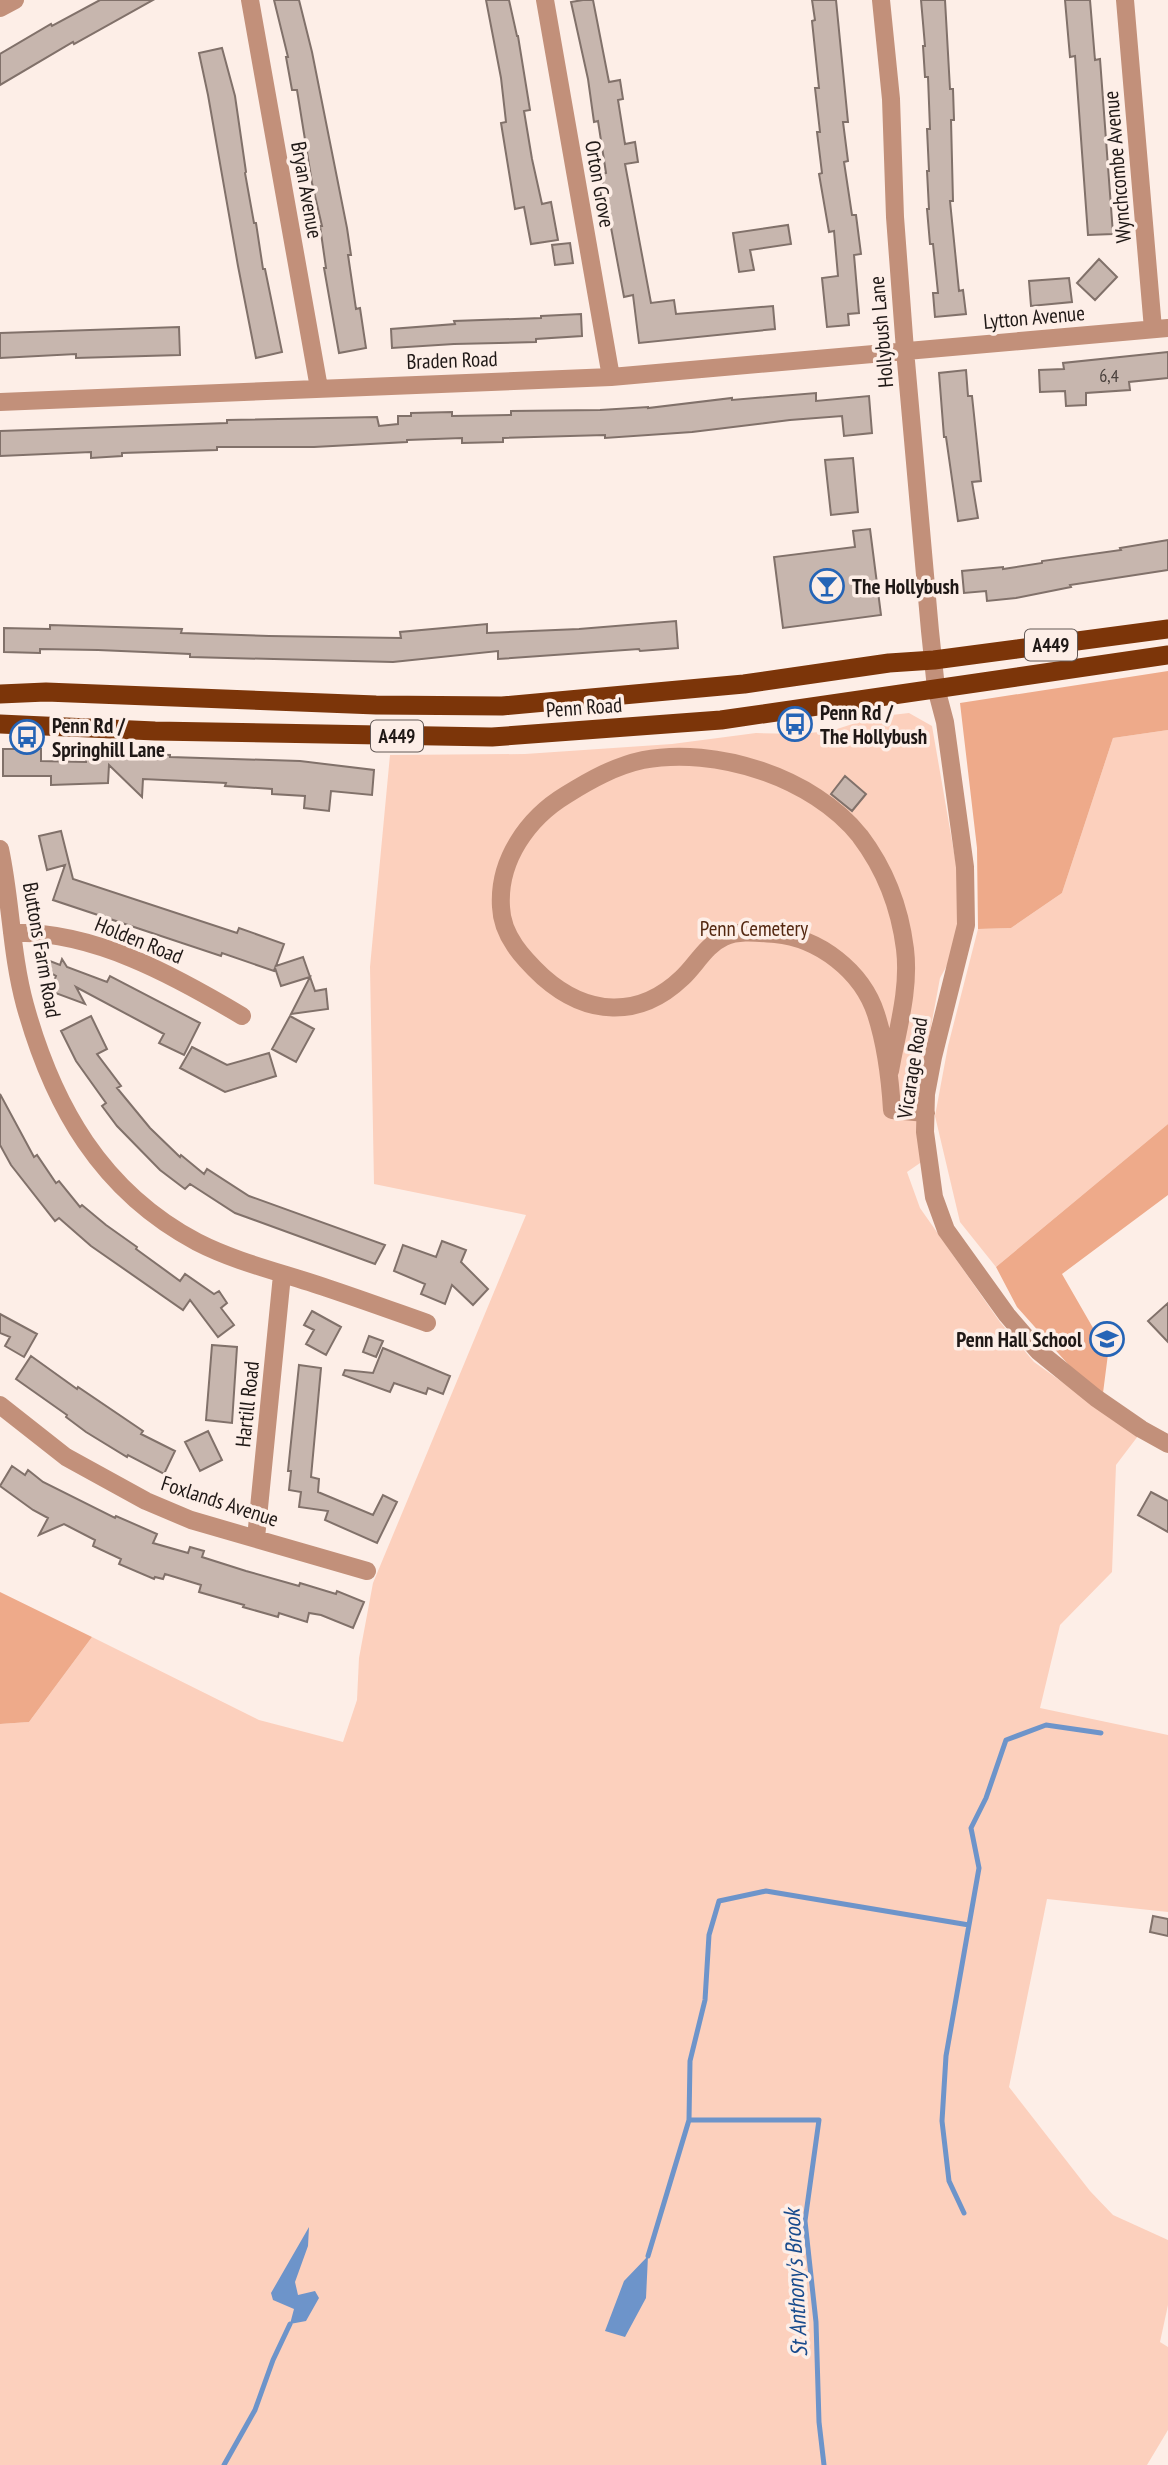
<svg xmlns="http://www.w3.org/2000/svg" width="1168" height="2465" font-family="'PT Sans Narrow',sans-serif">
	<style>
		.green { fill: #fcd0bd }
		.forest { fill: #eeaa8a }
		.water { fill: #6d94ca }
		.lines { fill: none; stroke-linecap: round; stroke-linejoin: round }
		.stream { stroke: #6d94ca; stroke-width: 5 }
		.building { fill: #c7b6ae; stroke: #81716a; stroke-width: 2 }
		.minor { stroke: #c2907a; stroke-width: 18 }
		.tertiary { stroke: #c2907a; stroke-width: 18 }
		.trunk { stroke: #7c3509; stroke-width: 19 }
		.labels { text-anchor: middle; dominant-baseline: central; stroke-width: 7; stroke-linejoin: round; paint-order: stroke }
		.number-label { font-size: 18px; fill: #49403c }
		.shield { fill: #fdeee7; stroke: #625855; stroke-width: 2 }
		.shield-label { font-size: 19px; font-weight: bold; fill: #1f1816 }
		.street-label { font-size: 21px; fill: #1f1816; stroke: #fdeee7 }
		.poi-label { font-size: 21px; font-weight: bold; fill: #1f1816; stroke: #fdeee7; text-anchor: start }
		.park-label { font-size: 21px; fill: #542811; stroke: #fdeee7 }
		.water-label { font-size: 23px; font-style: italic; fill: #184b8d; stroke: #fdeee7 }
	</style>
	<rect width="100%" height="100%" fill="#fdeee7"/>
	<path class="green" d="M909 713 932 726 959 881 960 924 950 960 940 978 928 1043 923 1161 907 1172 920 1208 1000 1322 1034 1362 1138 1436 1116 1465 1112 1572 1060 1625 1040 1708 1168 1735V1912L1047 1899 1009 2087 1090 2191 1113 2215 1168 2240V2305L1160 2342 1168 2347V2430L1147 2465H0V1724L29 1722 92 1637 259 1720 343 1742 357 1700 359 1658 373 1583 526 1215 374 1184 370 967 390 755 525 754 672 744 756 733 802 734 834 730 874 717Z
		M1168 730V1124L996 1267 960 1222 935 1116 948 1046 978 929 1011 928 1062 893 1113 738Z"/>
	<path class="forest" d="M1168 671V730L1113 738 1062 893 1011 928 978 929 977 848 960 703Z
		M1168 1124V1195L1062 1274 1108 1354 1103 1393 1075 1372 1017 1307 996 1267Z
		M0 1592 92 1637 29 1722 0 1724Z"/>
	<path class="water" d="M309 2227 308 2246 295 2282 298 2295 315 2291 319 2298 306 2321 290 2324 294 2309 273 2300 271 2293Z
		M648 2256 646 2298 625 2337 605 2331 624 2281Z"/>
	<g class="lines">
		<path class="stream" d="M689 2120 690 2061 705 2000 709 1935 719 1901 766 1891 969 1925
			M964 2213 949 2181 942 2121 946 2056 979 1868 971 1828 986 1798 1006 1740 1046 1725 1101 1733
			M648 2256 689 2120H819L805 2221 816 2322 819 2422 824 2465
			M224 2465 255 2410 273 2360 290 2324"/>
	</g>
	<path class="building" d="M100 0H153L74 44 73 42 0 85V54L51 24 52 26Z
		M274 0H299L312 52 347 228 351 255H348L356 309 360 308 366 348 339 353 324 268H326L320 226H322L312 183 297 90H292L286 57H288Z
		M486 0H509L517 36H518L530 110 524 111 532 159 542 204 551 202 558 240 531 244 524 207 515 209 501 123 506 122 501 78Z
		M583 0H593L609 82 620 80 623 99 618 100 625 144 635 142 638 162 625 164 651 303 674 300 676 314 773 306 775 329 639 343 633 295 624 297 601 174 606 173 598 121 594 122 588 79 571 2Z
		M812 0H836L848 122H843L848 161 844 162 852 215H856L861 254 854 255 859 313 848 314 849 325 827 327 822 278 838 276 834 231 829 232 819 174 822 173 817 132H820L815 88H819L812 21 815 20Z
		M921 0H945L950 89H953L954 120H951L953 201H950L959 291 963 290 966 314 935 317 933 293H938L933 244H930L927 209H929L927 171H929L927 129H930L928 77H925L923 46H925Z
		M1065 0H1090L1095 60 1100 59 1113 234 1088 235 1075 56 1070 57Z
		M222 48 235 96 246 172 245 173 254 223H256L263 269H265L282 352 256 358 238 266 208 95 199 53Z
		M788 225 791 244 750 250 754 270 739 272 733 233Z
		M570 243 573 263 555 265 552 245Z
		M1099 259 1117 277 1095 300 1077 283Z
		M1069 278 1072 302 1031 306 1029 281Z
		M581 314 582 336 536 339V342L454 344 392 348 391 329 455 324 454 321 541 318V316Z
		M179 327 180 355 76 358V354L0 358V333Z
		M1168 352V378L1129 382 1130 390 1086 393V405L1066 406 1065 391 1040 392 1039 370 1064 369 1063 363Z
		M966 370 968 396H972L981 481 972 482 978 518 958 521 946 437H944L939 373Z
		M816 393V401L869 396 872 433 844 436 842 416 790 420 692 432 605 438V435L503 438V442L462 443V438L407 440V442L314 447H217V450L122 453V456L91 458V452L0 456V431L227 423V420L377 417 379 426 398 424V416H411V413L452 412V416L511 415V411L600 410 648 407V408L732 398V400Z
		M853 458 858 512 831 515 825 460Z
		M870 529 881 615 783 628 774 557 855 547 853 531Z
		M1168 540V570L1070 585 1071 587 1016 598 987 601 986 591 964 593 962 571 1003 567V569L1042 563V561L1121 550 1120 548Z
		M676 621 678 648 640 651 639 649 498 659V651L393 662 190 657V654L98 650 40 649V653L4 652V628L50 629V625L182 629 181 633 269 636 401 638 400 632 487 624V633L579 629Z
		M3 749H41V761L86 762V758H147V754L170 755V757L300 761 374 770 372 795 331 791 329 811 304 808 305 796 272 794V789L225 786 226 783 143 779 142 797 109 765 108 783 51 785V776H3Z
		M845 776 866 794 852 811 831 794Z
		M61 831 73 879 237 933 239 928 284 944 276 966 303 957 315 991 326 989 328 1009 291 1014 310 977 281 986 275 968 274 971 222 953 221 956 53 900 65 865 47 870 39 836Z
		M42 958 60 965 62 959 67 967 107 982 110 976 200 1023 184 1055 159 1043 164 1034 76 987 85 1004 50 991 56 976 38 966Z
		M91 1016 107 1049 97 1054 121 1086 117 1088 150 1128 180 1157 181 1155 204 1174 207 1169 249 1196 385 1245 375 1264 235 1213 190 1184 185 1189 160 1170 117 1126 102 1106 106 1103 76 1061 61 1031Z
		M290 1016 314 1029 296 1062 272 1049Z
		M192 1047 227 1065 269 1053 276 1076 225 1092 180 1068Z
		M0 1094 34 1157 37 1155 56 1183 59 1181 80 1207 82 1205 106 1225 137 1247 136 1249 180 1281 185 1274 214 1294 219 1291 227 1303 221 1308 234 1325 218 1337 190 1300 183 1310 91 1246 59 1218 55 1221 11 1165 0 1145Z
		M442 1241 466 1250 461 1262 488 1289 473 1305 452 1285 445 1304 421 1294 425 1284 394 1271 403 1245 436 1257Z
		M1168 1303V1342L1148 1321Z
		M312 1311 341 1327 326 1355 306 1344 314 1330 304 1325Z
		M0 1314 37 1334 24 1357 5 1346 10 1337 0 1333Z
		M369 1336 383 1341 376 1357 363 1352Z
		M212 1345 237 1347 232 1423 206 1420Z
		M383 1348 450 1376 443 1394 428 1388 426 1394 394 1383 390 1392 343 1375 345 1370 373 1373Z
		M31 1356 77 1389 78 1387 143 1431 141 1434 175 1451 164 1474 128 1455 127 1457 86 1432 66 1417 67 1415 16 1379Z
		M299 1365 321 1368 311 1477 319 1479 318 1492 373 1515 383 1495 397 1502 377 1543 325 1520 328 1511 299 1507 301 1492 289 1490 291 1471H288Z
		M208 1431 222 1460 200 1471 185 1442Z
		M12 1466 25 1475 28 1470 43 1482 115 1518 116 1516 157 1534 153 1543 188 1553 190 1547 204 1551 202 1557 246 1571 299 1586 300 1583 336 1594 337 1591 364 1602 353 1628 321 1615 309 1613 307 1622 279 1613 278 1617 243 1607 244 1605 199 1592 201 1585 165 1574 163 1579 155 1577 154 1579 119 1564 121 1559 93 1546 95 1540 64 1524 39 1535 48 1518 33 1510 0 1486Z
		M1151 1492 1168 1501V1532L1138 1515Z
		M1153 1916 1168 1919V1936L1150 1932Z"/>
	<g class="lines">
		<path class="minor" d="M250 0 319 388
			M545 0 611 377
			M881 0 891 99 895 217 905 350 930 631 936 688 945 722 965 867 966 925 933 1057 926 1094 925 1132 934 1197 946 1230 1007 1315 1038 1351 1096 1398 1141 1429 1168 1444
			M1125 0 1153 329
			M0 402 611 377 1168 328
			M0 849C11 900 11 954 25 1005 53 1106 101 1191 197 1242 238 1263 284 1273 327 1288 360 1299 393 1311 427 1323
			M12 933C92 930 175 976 242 1016
			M890 1071C897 1031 910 990 905 949 900 909 885 869 860 836 813 777 715 746 643 760 615 766 590 780 566 795 528 818 498 860 501 907 502 936 523 958 543 977 587 1016 639 1019 682 978 696 965 706 945 724 937 739 930 759 933 775 934 819 938 862 971 876 1014 886 1045 890 1077 892 1110L926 1113
			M0 1405 66 1457 146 1501 191 1520 367 1571
			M256 1538 282 1275"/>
		<path class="tertiary" d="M0 8 15 0"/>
		<path class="trunk" d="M0 694 46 692 376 705 502 706 744 684 889 663 934 660 1168 629
			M0 724 155 731 492 737 721 720 1168 655"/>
	</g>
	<defs>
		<g id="bar-ring" transform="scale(1.75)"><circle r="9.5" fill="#fdeee7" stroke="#2564b6" stroke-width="1.5"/><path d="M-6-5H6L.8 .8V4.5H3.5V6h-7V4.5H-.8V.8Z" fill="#2564b6"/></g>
		<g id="bus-ring" transform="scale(1.75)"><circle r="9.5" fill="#fdeee7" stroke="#2564b6" stroke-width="1.5"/><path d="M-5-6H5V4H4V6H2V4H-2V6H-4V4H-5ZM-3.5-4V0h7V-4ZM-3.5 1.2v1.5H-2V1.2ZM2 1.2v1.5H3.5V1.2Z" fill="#2564b6"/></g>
		<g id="school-ring" transform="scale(1.75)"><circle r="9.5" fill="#fdeee7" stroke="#2564b6" stroke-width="1.5"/><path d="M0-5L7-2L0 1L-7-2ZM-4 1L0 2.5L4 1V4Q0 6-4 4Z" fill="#2564b6"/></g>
	</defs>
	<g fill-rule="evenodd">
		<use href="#bar-ring" x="827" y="586"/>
		<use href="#bus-ring" x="795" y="724"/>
		<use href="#bus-ring" x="27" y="737"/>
		<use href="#school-ring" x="1107" y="1339"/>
	</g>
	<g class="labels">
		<g class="number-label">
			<text x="1109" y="375">6,4</text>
		</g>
		<g class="shield">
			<rect x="1025" y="629.5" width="52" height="31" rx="5"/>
			<rect x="371" y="720.5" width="52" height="31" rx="5"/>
		</g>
		<g class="shield-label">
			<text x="1051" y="645">A449</text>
			<text x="397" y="736">A449</text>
		</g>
		<g class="street-label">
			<text transform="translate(1117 167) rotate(-95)">Wynchcombe Avenue</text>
			<text transform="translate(600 184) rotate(80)">Orton Grove</text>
			<text transform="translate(307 190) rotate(80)">Bryan Avenue</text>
			<text transform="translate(1034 317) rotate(-5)">Lytton Avenue</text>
			<text transform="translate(881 332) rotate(-95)">Hollybush Lane</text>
			<text transform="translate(452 360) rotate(-2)">Braden Road</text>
			<text transform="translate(584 707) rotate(-4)">Penn Road</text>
			<text transform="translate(139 940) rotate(22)">Holden Road</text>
			<text transform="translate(42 950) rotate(80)">Buttons Farm Road</text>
			<text transform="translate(912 1068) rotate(-81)">Vicarage Road</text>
			<text transform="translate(247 1404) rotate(-84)">Hartill Road</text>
			<text transform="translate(220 1501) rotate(18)">Foxlands Avenue</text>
		</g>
		<g class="poi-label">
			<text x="852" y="586">The Hollybush</text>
			<text x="820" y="712">Penn Rd /<tspan x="820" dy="24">The Hollybush</tspan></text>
			<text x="52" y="725">Penn Rd /<tspan x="52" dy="24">Springhill Lane</tspan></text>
			<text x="1082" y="1339" text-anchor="end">Penn Hall School</text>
		</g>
		<g class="park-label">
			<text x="754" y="928">Penn Cemetery</text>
		</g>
		<g class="water-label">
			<text transform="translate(795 2283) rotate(-93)">St Anthony's Brook</text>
		</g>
	</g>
</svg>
